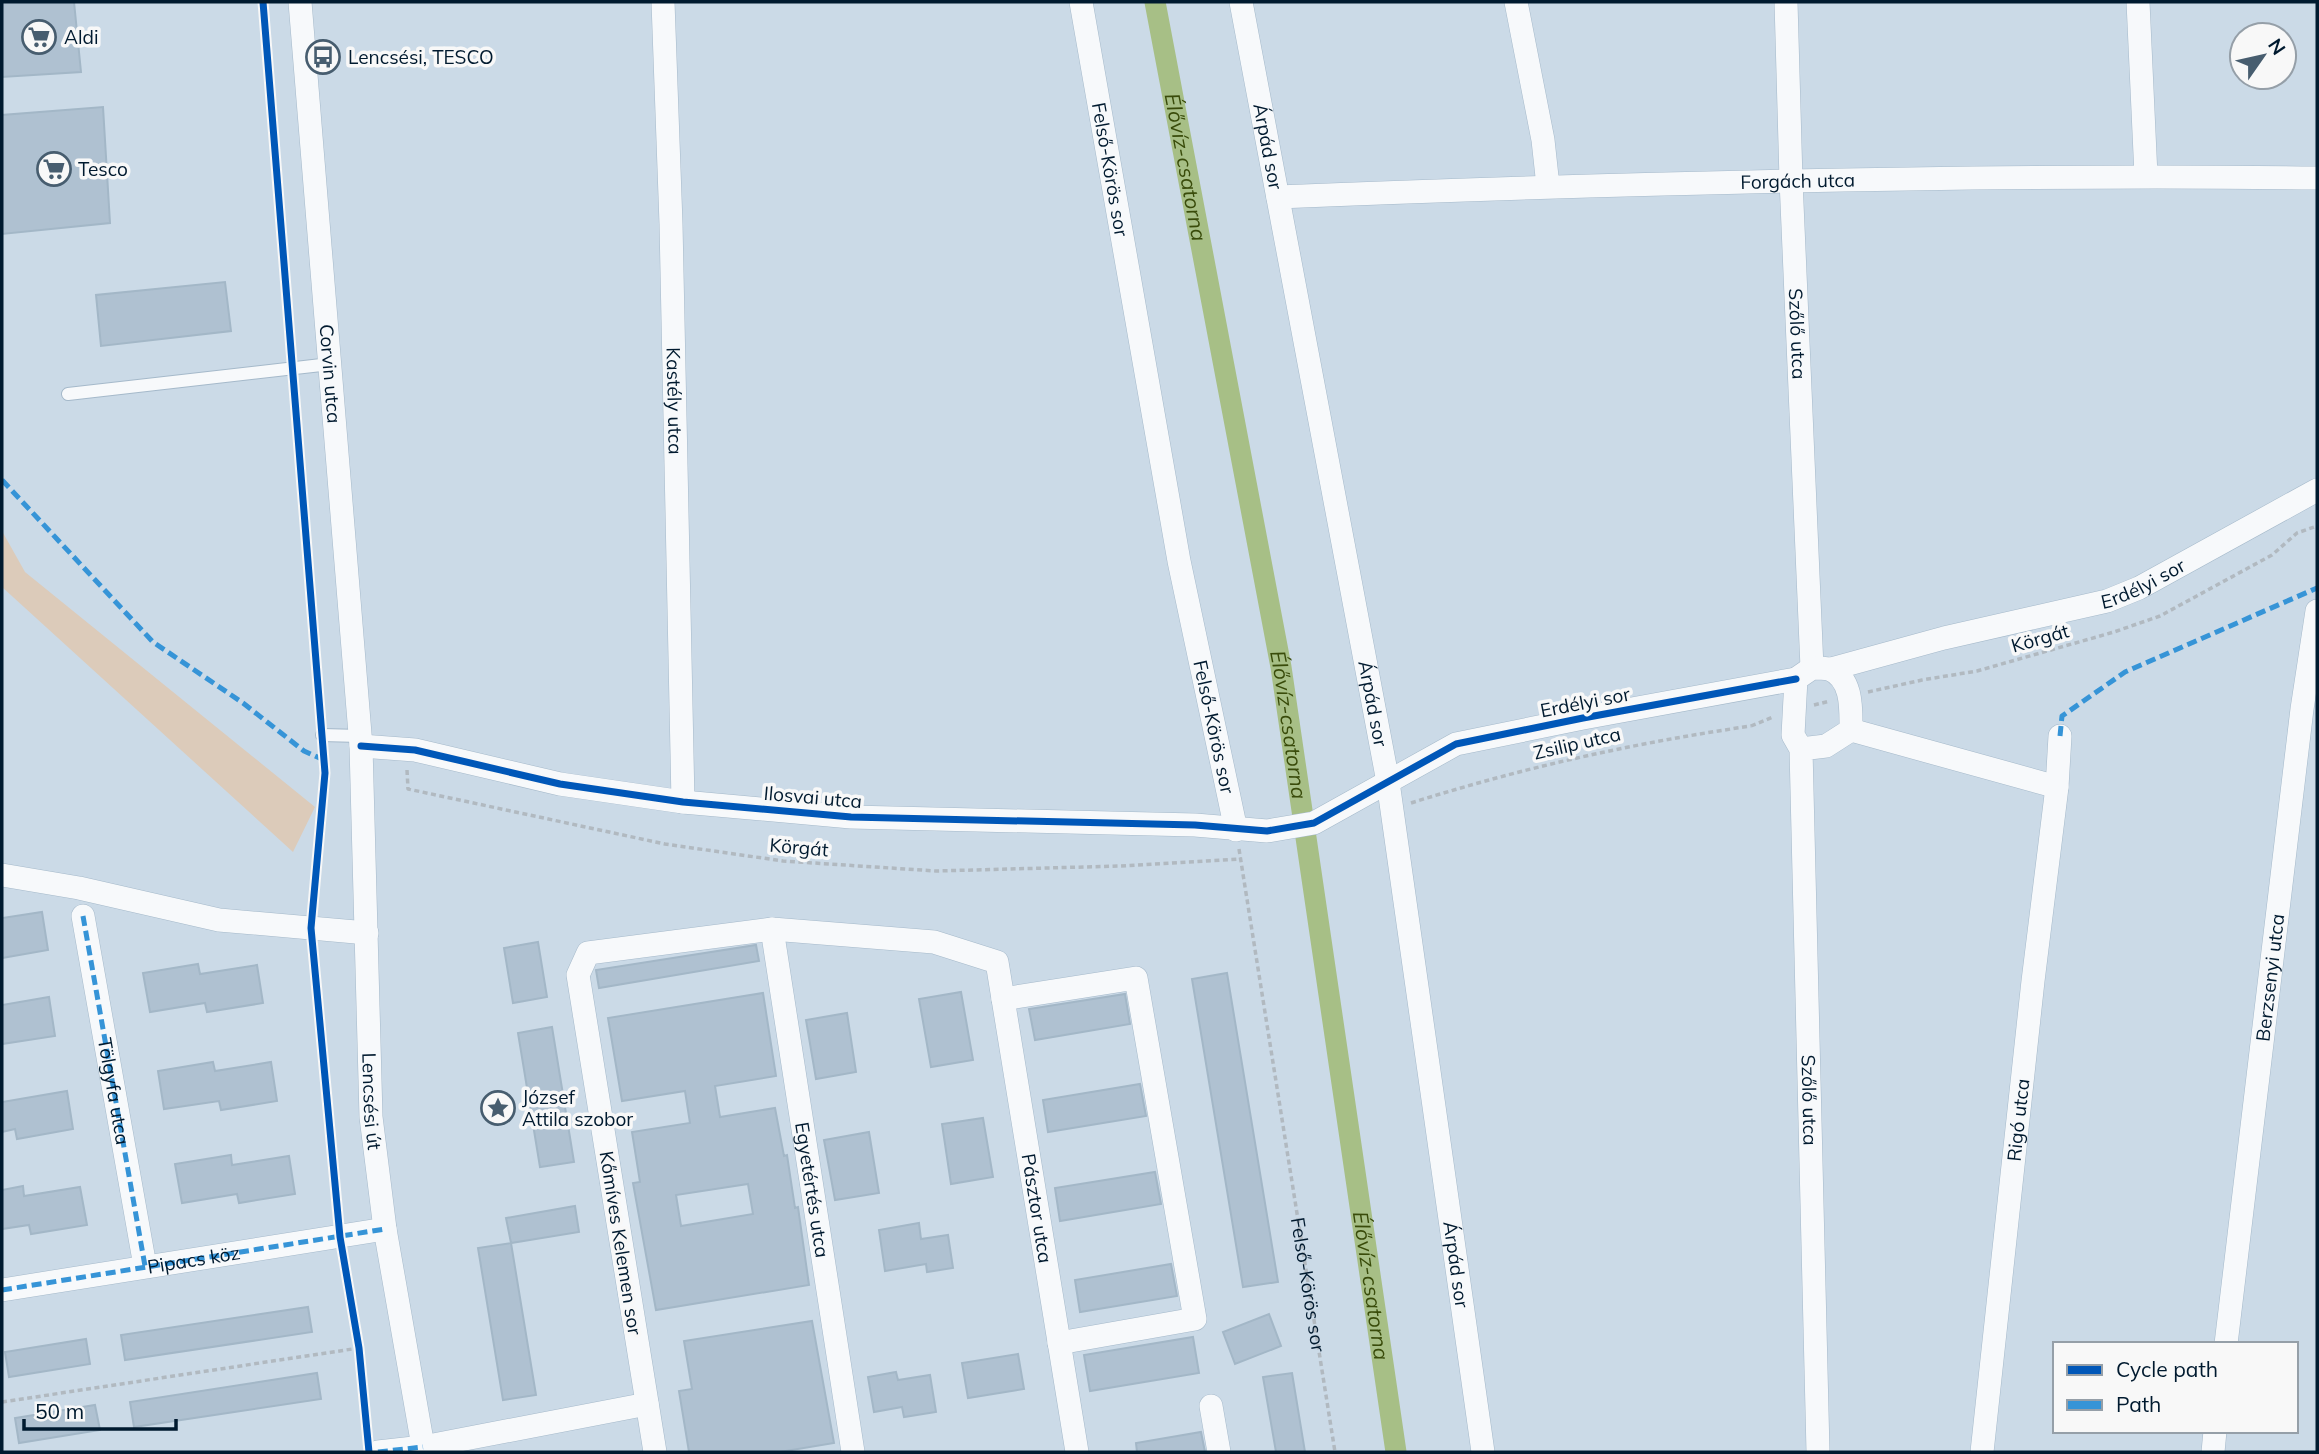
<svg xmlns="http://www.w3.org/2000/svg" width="2319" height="1454" font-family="Mulish,sans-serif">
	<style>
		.green { fill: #dccbba }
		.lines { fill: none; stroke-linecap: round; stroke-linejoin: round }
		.canal { stroke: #a7bf86; stroke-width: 21 }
		.building { fill: #afc1d1; stroke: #a3b7c7; stroke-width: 2; fill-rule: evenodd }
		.service-casing { stroke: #a5b9ca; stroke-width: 14 }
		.minor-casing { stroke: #a5b9ca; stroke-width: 24 }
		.path { stroke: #b1b9c0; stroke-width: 3.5; stroke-dasharray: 5 3.5; stroke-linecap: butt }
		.service { stroke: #f7f9fb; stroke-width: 12 }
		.minor { stroke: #f7f9fb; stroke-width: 23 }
		.quiet { stroke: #3694d7; stroke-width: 5; stroke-dasharray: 10 5; stroke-linecap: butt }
		.cycleway-casing { stroke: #f8f8f8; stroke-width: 11 }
		.cycleway { stroke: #0057b8; stroke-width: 7 }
		.labels { text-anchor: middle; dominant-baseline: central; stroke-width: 7; stroke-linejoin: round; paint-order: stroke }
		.poi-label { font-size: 19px; fill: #001a2f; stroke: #f8f8f8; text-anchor: start }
		.street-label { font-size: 19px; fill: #001a2f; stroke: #f8f8f8 }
		.water-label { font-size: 21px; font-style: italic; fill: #394b0a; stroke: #f8f8f8 }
	</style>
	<rect width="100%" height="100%" fill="#cbdae7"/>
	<path class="green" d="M2 531 25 572 315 807 293 852 2 587Z"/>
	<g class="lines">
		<path class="canal" id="s1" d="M1155 2 1281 667 1396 1452"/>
	</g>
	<path class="building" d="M2 2H74L81 72 2 77Z
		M103 107 110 223 2 234V115Z
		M225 282 231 331 101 346 96 295Z
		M42 912 48 950 2 958V918Z
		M538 942 547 997 513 1003 504 948Z
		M756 945 759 961 599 988 596 970Z
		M198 964 200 974 257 965 263 1003 207 1012 205 1003 150 1012 143 973Z
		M1227 973 1278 1282 1243 1287 1192 979Z
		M961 992 973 1060 931 1067 919 999Z
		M763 993 776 1076 715 1086 720 1117 775 1108 784 1156 787 1155 795 1208 798 1207 809 1285 656 1310 633 1183 640 1182 632 1132 690 1123 685 1091 622 1101 608 1018ZM748 1184 753 1214 681 1226 676 1195Z
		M1125 994 1130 1024 1035 1040 1029 1009Z
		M49 997 55 1036 2 1044V1005Z
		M847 1013 856 1072 816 1079 806 1020Z
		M552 1027 574 1162 540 1167 518 1033Z
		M213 1062 215 1071 271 1062 277 1101 221 1110 219 1101 164 1109 158 1071Z
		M1140 1084 1146 1116 1048 1132 1043 1100Z
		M67 1091 73 1129 17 1139 15 1129 2 1132V1102Z
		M983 1118 993 1177 951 1184 942 1124Z
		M869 1132 879 1193 835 1200 824 1140Z
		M231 1155 232 1165 289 1156 295 1194 239 1203 237 1194 182 1203 175 1164Z
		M1155 1172 1161 1204 1060 1221 1055 1188Z
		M23 1186 24 1196 80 1187 87 1225 31 1234 29 1225 2 1229V1190Z
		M575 1206 579 1232 511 1243 506 1218Z
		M919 1223 921 1239 948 1235 953 1268 927 1272 926 1264 885 1271 879 1230Z
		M511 1243 536 1395 503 1400 478 1248Z
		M1171 1264 1177 1296 1080 1312 1075 1280Z
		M308 1307 312 1332 125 1360 121 1335Z
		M1269 1314 1281 1346 1235 1364 1223 1332Z
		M812 1321 834 1443 780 1452H689L679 1391 692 1389 684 1341Z
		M1193 1337 1199 1373 1090 1391 1084 1355Z
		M86 1339 90 1364 9 1377 5 1352Z
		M1018 1354 1024 1389 968 1398 962 1363Z
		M896 1372 898 1380 930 1375 936 1412 904 1417 902 1407 874 1412 868 1377Z
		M317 1373 321 1399 134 1427 130 1402Z
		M1292 1373 1305 1452H1276L1263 1377Z
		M95 1405 100 1430 19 1443 15 1418Z
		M1201 1432 1205 1452H1137L1136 1443Z"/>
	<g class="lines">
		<g class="service-casing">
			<path id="service" d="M68 394 330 364
				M322 735 360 736"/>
		</g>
		<g class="minor-casing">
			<g id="minor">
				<path id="s3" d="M300 2 361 746 371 1117 385 1229 424 1452"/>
				<path id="s4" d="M663 2 671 224 683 802"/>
				<path id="s5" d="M1081 2 1179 561 1236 830"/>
				<path id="s6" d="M1241 2 1388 782 1483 1452"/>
				<path d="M1516 2 1543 140 1548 186"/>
				<path id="s7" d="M1786 2 1791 180 1812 668"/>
				<path d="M2138 2 2146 176"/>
				<path id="s8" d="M1278 197C1624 183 1971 174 2317 178"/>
				<path id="s9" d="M1831 669 1944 638 2107 601 2139 588 2317 490"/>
				<path d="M1851 730 2057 787"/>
				<path d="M361 746 415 750 560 784 683 802 851 817 1195 825 1267 831 1314 823 1456 744 1583 718 1796 679"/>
				<path id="s10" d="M1801 749 1826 746 1851 730C1851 710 1853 678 1829 669 1824 668 1817 668 1812 668L1796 679 1793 735 1801 749 1818 1452"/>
				<path d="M2 875 79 888 219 920 367 933"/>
				<path d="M83 916 145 1266"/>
				<path id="s11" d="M772 929 853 1452"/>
				<path d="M1003 999 1136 978 1195 1319 1059 1343"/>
				<path d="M2 1290 385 1229"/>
				<path id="s12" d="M2226 1344 2302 709 2317 611"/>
				<path d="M1211 1406 1219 1452"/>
				<path d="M378 1452 423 1447 647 1404"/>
				<path id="s13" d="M655 1452 578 975 588 953 772 929 934 942 997 962 1077 1452"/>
				<path id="s14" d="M1982 1452 2033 981 2057 787 2060 736"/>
				<path d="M2213 1452 2215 1431"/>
			</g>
		</g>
		<g class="path">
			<path d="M1868 692 1922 680 1977 671 2114 632 2160 616 2272 555 2297 533 2317 526"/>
			<path d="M1814 705 1830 701"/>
			<path d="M1751 726 1773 717"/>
			<path d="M407 770 408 789 665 844 783 861 936 871 1120 866 1241 859"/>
			<path d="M1411 803C1525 767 1634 743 1751 726"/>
			<path id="s2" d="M1239 849 1335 1452"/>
			<path d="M2 1402 359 1348"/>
		</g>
		<use href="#service" class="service"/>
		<use href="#minor" class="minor"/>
		<g class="quiet">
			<path d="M2 480 153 642 243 703 304 751 324 760"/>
			<path d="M2060 736 2062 716 2125 672 2317 588"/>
			<path id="s15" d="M83 916 145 1266"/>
			<path id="s16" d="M2 1290 385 1229"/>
			<path d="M378 1452 423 1447"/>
		</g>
		<g class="cycleway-casing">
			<path id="cycleway" d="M263 2 325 773 311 928 340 1237 359 1348 369 1452
				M361 746 415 750 560 784 683 802 851 817 1195 825 1267 831 1314 823 1456 744 1583 718 1796 679"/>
		</g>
		<use href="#cycleway" class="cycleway"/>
	</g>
	<defs>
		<g id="supermarket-ring" transform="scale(1.75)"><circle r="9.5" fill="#f8f8f8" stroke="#475d6f" stroke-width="1.5"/><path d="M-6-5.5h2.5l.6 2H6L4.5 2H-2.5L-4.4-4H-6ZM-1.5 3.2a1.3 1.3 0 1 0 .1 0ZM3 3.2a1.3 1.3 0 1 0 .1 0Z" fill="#475d6f"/></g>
		<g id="bus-ring" transform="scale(1.75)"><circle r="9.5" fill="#f8f8f8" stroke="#475d6f" stroke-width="1.5"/><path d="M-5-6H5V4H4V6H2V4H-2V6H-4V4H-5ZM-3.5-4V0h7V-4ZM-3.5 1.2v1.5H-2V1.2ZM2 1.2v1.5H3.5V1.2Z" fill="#475d6f"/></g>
		<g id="sight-ring" transform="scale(1.75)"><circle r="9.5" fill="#f8f8f8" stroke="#475d6f" stroke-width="1.5"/><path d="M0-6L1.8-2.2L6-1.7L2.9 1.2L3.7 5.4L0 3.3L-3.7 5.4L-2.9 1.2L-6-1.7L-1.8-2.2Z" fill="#475d6f"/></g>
	</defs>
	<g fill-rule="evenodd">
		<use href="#supermarket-ring" x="39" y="37"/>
		<use href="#bus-ring" x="323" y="57"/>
		<use href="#supermarket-ring" x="54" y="169"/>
		<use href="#sight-ring" x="498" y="1108"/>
	</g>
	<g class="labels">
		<g class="poi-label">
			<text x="64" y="37">Aldi</text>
			<text x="348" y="57">Lencsési, TESCO</text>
			<text x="78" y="169">Tesco</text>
			<text x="522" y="1097">József<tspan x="522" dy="22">Attila szobor</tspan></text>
		</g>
		<g class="street-label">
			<text stroke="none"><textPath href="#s6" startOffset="147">Árpád sor</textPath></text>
			<text stroke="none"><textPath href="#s5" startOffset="170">Felső-Körös sor</textPath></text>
			<text stroke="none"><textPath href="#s8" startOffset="520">Forgách utca</textPath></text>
			<text stroke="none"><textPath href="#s7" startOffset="332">Szőlő utca</textPath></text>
			<text stroke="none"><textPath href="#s3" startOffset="373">Corvin utca</textPath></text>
			<text stroke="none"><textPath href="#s4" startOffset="399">Kastély utca</textPath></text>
			<text stroke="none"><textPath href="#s9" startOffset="324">Erdélyi sor</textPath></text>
			<text transform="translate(2040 638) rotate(-16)">Körgát</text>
			<text transform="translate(1585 702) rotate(-11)">Erdélyi sor</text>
			<text stroke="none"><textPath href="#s6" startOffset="714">Árpád sor</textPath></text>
			<text stroke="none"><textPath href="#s5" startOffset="737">Felső-Körös sor</textPath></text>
			<text transform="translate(1577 743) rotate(-13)">Zsilip utca</text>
			<text transform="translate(813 797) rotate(5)">Ilosvai utca</text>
			<text transform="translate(799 847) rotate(5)">Körgát</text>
			<text stroke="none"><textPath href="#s12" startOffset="369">Berzsenyi utca</textPath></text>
			<text stroke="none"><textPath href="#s15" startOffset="178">Tölgyfa utca</textPath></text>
			<text stroke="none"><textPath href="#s10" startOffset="584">Szőlő utca</textPath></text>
			<text stroke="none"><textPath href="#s3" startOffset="1102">Lencsési út</textPath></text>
			<text stroke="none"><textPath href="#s14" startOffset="334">Rigó utca</textPath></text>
			<text stroke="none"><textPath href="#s11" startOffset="264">Egyetértés utca</textPath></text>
			<text stroke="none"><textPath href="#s13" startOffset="1171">Pásztor utca</textPath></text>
			<text transform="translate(621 1243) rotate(81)">Kőmíves Kelemen sor</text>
			<text stroke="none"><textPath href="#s16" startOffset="194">Pipacs köz</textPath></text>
			<text stroke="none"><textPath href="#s6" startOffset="1281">Árpád sor</textPath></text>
			<text stroke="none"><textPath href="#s2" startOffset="441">Felső-Körös sor</textPath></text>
		</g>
		<g class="water-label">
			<text stroke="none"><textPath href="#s1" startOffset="168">Élővíz-csatorna</textPath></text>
			<text stroke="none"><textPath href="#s1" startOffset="735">Élővíz-csatorna</textPath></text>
			<text stroke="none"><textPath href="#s1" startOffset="1302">Élővíz-csatorna</textPath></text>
		</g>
	</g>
	<rect width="2319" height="1454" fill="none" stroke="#001a2f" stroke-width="7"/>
	<rect x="2053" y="1342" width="245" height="91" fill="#f8f8f8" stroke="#959fa8" stroke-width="2"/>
	<rect x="2067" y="1365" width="35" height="10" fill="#0057b8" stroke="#959fa8" stroke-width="2"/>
	<text x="2116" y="1377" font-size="21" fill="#001a2f">Cycle path</text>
	<rect x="2067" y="1400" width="35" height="10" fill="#3694d7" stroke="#959fa8" stroke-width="2"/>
	<text x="2116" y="1412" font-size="21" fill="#001a2f">Path</text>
	<g transform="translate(2263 56) rotate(56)"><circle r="33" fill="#f8f8f8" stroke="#959fa8" stroke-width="2"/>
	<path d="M0-5L12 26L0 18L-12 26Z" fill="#475d6f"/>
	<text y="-10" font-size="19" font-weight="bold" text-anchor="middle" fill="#001a2f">N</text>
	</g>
	<path d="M24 1419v10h152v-10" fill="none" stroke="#001a2f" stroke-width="3.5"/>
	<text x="35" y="1419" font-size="21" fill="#001a2f" stroke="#f8f8f8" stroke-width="5" paint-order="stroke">50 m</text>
</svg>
